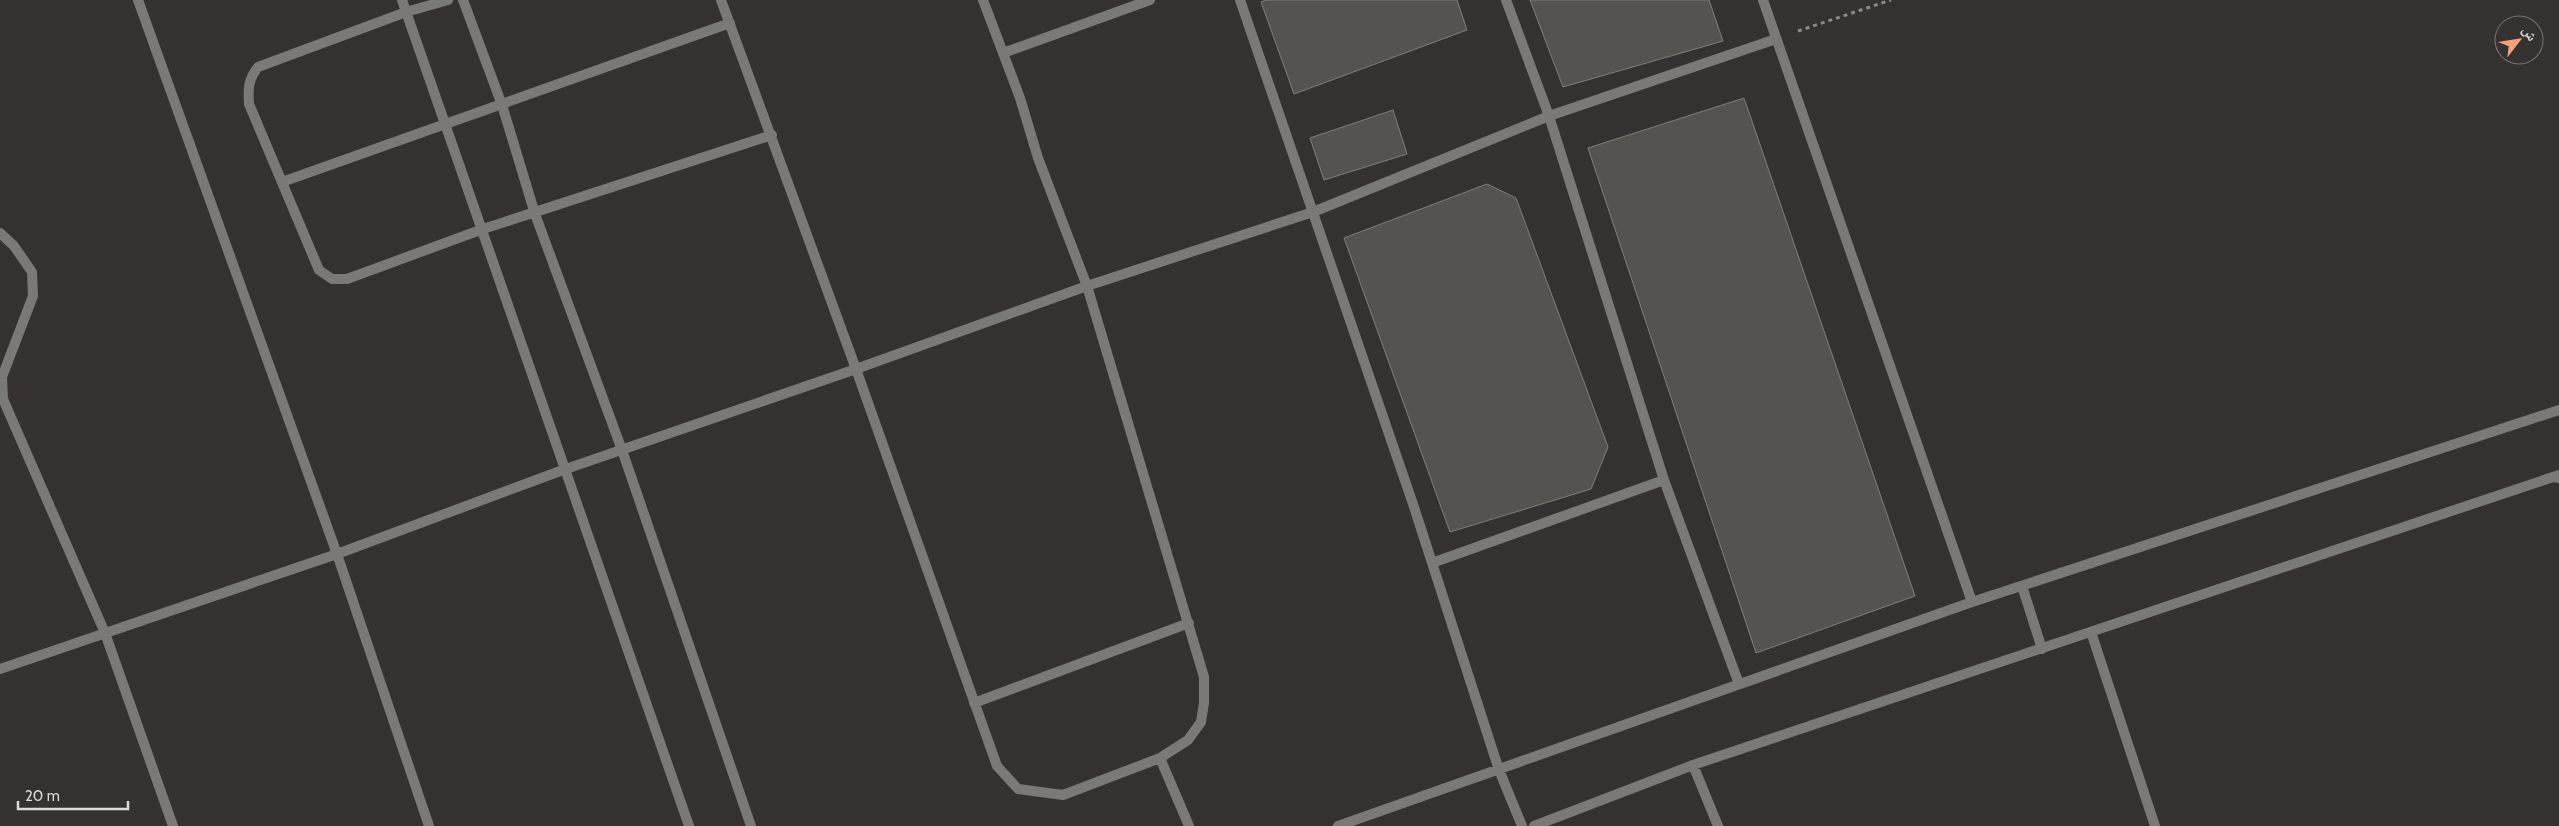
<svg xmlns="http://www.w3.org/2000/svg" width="2559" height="826" font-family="Cabin,'Noto Naskh Arabic',sans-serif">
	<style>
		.building { fill: #555250; stroke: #817d7b }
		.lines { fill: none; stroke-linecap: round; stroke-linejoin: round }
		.path { stroke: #8c8a89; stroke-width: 3; stroke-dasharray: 4 4; stroke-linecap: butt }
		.pedestrian { stroke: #7b7978; stroke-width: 10 }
		.minor { stroke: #7b7978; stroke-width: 10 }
		.tertiary { stroke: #7b7978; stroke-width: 10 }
	</style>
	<rect width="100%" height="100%" fill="#343130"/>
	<path class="building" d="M1266 0H1457L1467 30 1294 94 1261 2Z
		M1530 0H1709L1723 41 1563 87Z
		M1744 98 1915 596 1756 653 1588 148Z
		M1393 110 1407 154 1324 180 1310 138Z
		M1487 184 1516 198 1608 447 1591 489 1450 532 1344 238Z"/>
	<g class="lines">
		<path class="path" d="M1798 31 1891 0"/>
		<path class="pedestrian" d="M138 0 337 554"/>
		<path class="minor" d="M402 0 689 826
			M448 0 406 12 258 67C248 80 248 89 249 104L319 270 332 279H347L483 229 772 135
			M463 0 502 105 535 214 622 450 751 826
			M721 0 856 369 997 766 1018 789 1063 795 1160 758 1188 740 1201 722 1204 703V677L1087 286 1038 158 1020 98 983 0
			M1240 0 1413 504 1499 770 1522 826
			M1506 0 1549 116 1664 480 1739 684
			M1763 0 1972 602
			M1003 53 1150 0
			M282 182 730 23
			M0 233 14 246 32 272 33 296 2 377 3 399 105 633 173 826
			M337 554 429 826
			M1432 563 1664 480
			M2022 586 2042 649
			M2091 632 2155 826
			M0 669 337 554 563 470 856 369 1087 286 1313 212 1549 116 1776 39
			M974 703 1189 623
			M1160 758 1189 826
			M1693 765 1718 826
			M1338 826 1972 602 2559 410
			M1534 826 1693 765 2559 475"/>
		<path class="tertiary" d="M2553 477 2559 478"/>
	</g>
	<g transform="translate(2519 40) rotate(59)"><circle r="24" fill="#343130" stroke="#777574"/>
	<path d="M0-4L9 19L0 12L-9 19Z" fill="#f1a17d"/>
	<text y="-8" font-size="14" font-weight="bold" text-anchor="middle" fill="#dcdada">ش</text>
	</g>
	<path d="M18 801v8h110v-8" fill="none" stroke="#dcdada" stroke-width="2.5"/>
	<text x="25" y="801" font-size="15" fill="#dcdada" stroke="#343130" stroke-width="4" paint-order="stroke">20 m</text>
</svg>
